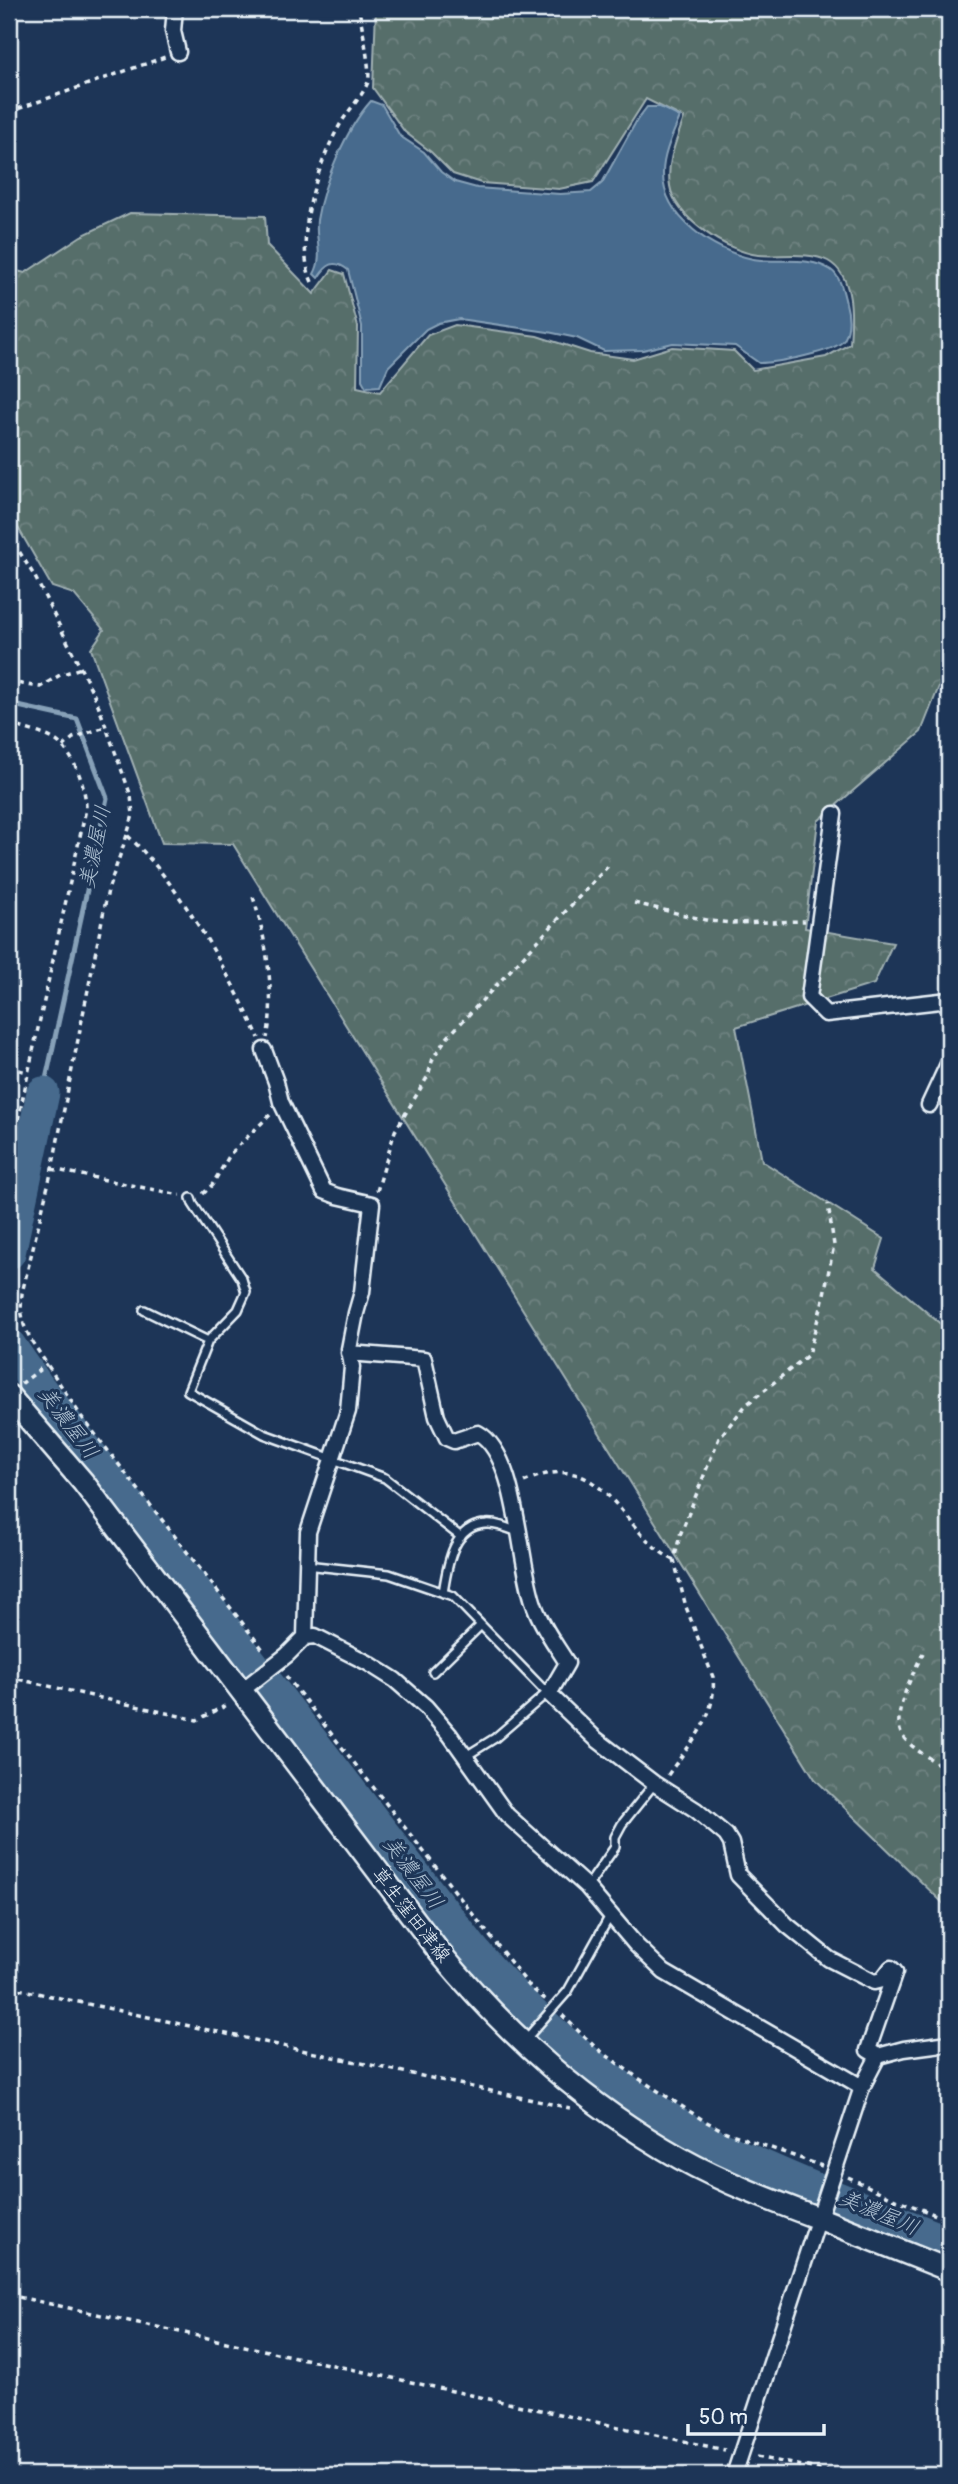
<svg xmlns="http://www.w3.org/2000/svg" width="958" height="2484" font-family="Pangolin,'Klee One',sans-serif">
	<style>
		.forest { fill: url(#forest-crowns); stroke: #a0b0b2; stroke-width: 2 }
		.water { fill: #466b8d; stroke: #87a1b8; stroke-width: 2 }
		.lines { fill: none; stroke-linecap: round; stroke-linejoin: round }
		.stream { stroke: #87a1b8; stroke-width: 5 }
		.river { stroke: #466b8d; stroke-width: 33 }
		.service-casing { stroke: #e8f1f8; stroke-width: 12 }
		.minor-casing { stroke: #e8f1f8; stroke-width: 19 }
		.secondary-casing { stroke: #e8f1f8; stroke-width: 26 }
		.path { stroke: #e8f1f8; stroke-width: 3.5; stroke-dasharray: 5 5; stroke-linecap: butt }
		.service { stroke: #1d3557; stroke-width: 7 }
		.minor { stroke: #1d3557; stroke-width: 14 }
		.secondary { stroke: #1d3557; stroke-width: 21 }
		.labels { text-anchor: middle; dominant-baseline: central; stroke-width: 6; stroke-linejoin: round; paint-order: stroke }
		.street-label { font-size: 19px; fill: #e8f1f8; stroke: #1d3557 }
		.water-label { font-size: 21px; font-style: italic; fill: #afc2d3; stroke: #1d3557 }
	</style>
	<defs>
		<pattern id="forest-crowns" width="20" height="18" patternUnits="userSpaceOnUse" patternTransform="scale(1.75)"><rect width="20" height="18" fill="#576e6b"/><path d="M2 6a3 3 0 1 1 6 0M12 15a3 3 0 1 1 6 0" fill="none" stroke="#6f8381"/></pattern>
	</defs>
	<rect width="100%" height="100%" fill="#1d3557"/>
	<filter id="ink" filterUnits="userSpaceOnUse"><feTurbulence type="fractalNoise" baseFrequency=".0143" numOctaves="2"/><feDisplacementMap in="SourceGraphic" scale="14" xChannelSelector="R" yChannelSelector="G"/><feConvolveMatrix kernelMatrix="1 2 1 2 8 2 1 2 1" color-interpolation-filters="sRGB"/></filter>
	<g filter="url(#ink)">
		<path class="forest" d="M376 9H949V661L921 732 818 821 805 928 893 943 874 984 736 1027 762 1161 884 1239 875 1268 943 1326 949 1328V1909L815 1779 233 844 162 843 91 649 104 630 74 594 52 587 9 512V269L25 273 81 236 130 213 265 216 267 245 314 294 332 270 344 274 358 327 357 387 380 392 428 335 455 325 537 336 590 353 633 359 672 347 734 351 753 370 826 357 850 344C852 318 855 276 828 261 810 251 778 257 758 255 728 252 675 218 670 186 666 163 677 139 684 118L646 99 593 182 559 189 481 183 453 174 431 152 405 132 373 88Z"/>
		<path class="water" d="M371 101 382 105 400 136 424 152 441 172 455 182 477 188 560 194 591 192 602 183 637 120 647 107H660L680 117C673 134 663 154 663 173 662 217 714 251 753 259 779 264 807 255 831 270 841 277 843 292 846 303 849 314 850 329 844 340 836 352 776 363 759 363L735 346 673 343 643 350 604 351 577 338 548 332 459 319 438 323 426 329 388 367 380 386 366 387 362 380V326L348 270C334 259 327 264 318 278L314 274C324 256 315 240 317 220 323 183 346 129 371 101Z"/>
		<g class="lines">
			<path class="stream" d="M9 704 77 719 107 798 43 1093 35 1091"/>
			<path class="river" d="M9 1253 43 1093
				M9 1345 36 1384 473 1950C540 2030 613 2088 703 2139 723 2150 745 2158 766 2168 826 2195 888 2218 949 2243"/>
			<g class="service-casing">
				<path id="service" d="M191 1198 193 1204 242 1279 246 1292 238 1310 208 1341 188 1391 264 1434 385 1478 461 1537
					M144 1310 208 1341
					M306 1565 389 1574 453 1596 546 1692
					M443 1593C447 1568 452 1525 486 1524 496 1523 508 1528 518 1532
					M433 1672 481 1625
					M466 1756 495 1738 547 1693
					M587 1887 615 1847V1837L622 1824 654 1784
					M525 2040 568 1991 607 1921 613 1918"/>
			</g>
			<g class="minor-casing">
				<path id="minor" d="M175 9 173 31 178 52
					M834 814 809 997 826 1014 949 1000
					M264 1050 276 1082 281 1102 324 1191 337 1196 372 1204 362 1292 356 1313 349 1349 352 1367 348 1411 308 1532 305 1637
					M929 1105 949 1062
					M349 1353 424 1359 437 1417 447 1438 454 1441 478 1433C519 1455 518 1565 535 1607 542 1627 556 1645 567 1663L549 1694 596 1739 655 1784 696 1810 726 1835 731 1843 738 1875 787 1925 829 1959 874 1982 882 1980 891 1968 895 1972 868 2050 878 2056
					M241 1691 287 1655 305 1637 315 1636 368 1663 395 1680 426 1707 450 1735 507 1815 587 1887 636 1945 664 1972 862 2087
					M734 2475 862 2087 878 2056 904 2049 949 2043"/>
			</g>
			<g class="secondary-casing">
				<path id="secondary" d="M9 1396 83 1482 440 1953C510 2037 585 2104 680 2158 725 2183 773 2201 821 2219 864 2236 907 2253 949 2270"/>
			</g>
			<path class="path" d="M9 112 165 57
				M312 282C293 240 318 161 341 123 349 109 362 97 368 82 372 74 361 23 359 9
				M9 535 35 577 96 699 131 796 133 815 127 835C179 883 229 973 259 1038
				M9 682 40 687 60 675 81 668
				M9 724C21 728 52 735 60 744 76 759 86 788 86 809L9 1161
				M63 747 73 738 105 727
				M127 835 108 890 52 1169 22 1293 21 1309 24 1325 31 1340 81 1416 265 1652
				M253 897C266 937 276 996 267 1038
				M634 903 710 921 732 923 805 921
				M9 1068 28 1072
				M52 1169 180 1195
				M377 1191 395 1131 428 1076 433 1058 445 1040 609 865
				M203 1194 212 1185 231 1153 270 1115
				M21 1384 47 1364
				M524 1482C605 1443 619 1533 674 1560
				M923 1653C914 1671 888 1720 904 1738 915 1751 935 1761 949 1771
				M286 1676 530 1987 546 2000
				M9 1677 197 1720 229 1704
				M668 1775C689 1743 717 1720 713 1677L686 1607 674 1560 680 1535 719 1438 746 1405 808 1355 822 1304 834 1245 828 1204
				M9 1987 570 2108
				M562 2015 595 2047 638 2078 703 2120 726 2132 822 2166
				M848 2177 895 2199 949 2220
				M9 2295 725 2450
				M757 2457 848 2475"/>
			<use href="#service" class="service"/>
			<use href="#minor" class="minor"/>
			<use href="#secondary" class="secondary"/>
		</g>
	</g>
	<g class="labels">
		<g class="street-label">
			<text transform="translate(411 1915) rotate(52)">草生窪田津線</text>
		</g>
		<g class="water-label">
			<text transform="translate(95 847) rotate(-78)">美濃屋川</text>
			<text transform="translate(68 1423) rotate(53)">美濃屋川</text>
			<text transform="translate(413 1873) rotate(53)">美濃屋川</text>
			<text transform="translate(879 2213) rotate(23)">美濃屋川</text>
		</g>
	</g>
	<rect width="958" height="2484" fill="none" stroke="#1d3557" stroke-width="35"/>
	<rect x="18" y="18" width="923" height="2449" fill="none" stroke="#e8f1f8" stroke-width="2.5" filter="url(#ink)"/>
	<path d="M688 2424v10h136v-10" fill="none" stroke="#e8f1f8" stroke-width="3.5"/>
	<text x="699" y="2424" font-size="21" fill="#e8f1f8" stroke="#1d3557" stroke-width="5" paint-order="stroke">50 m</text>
</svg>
